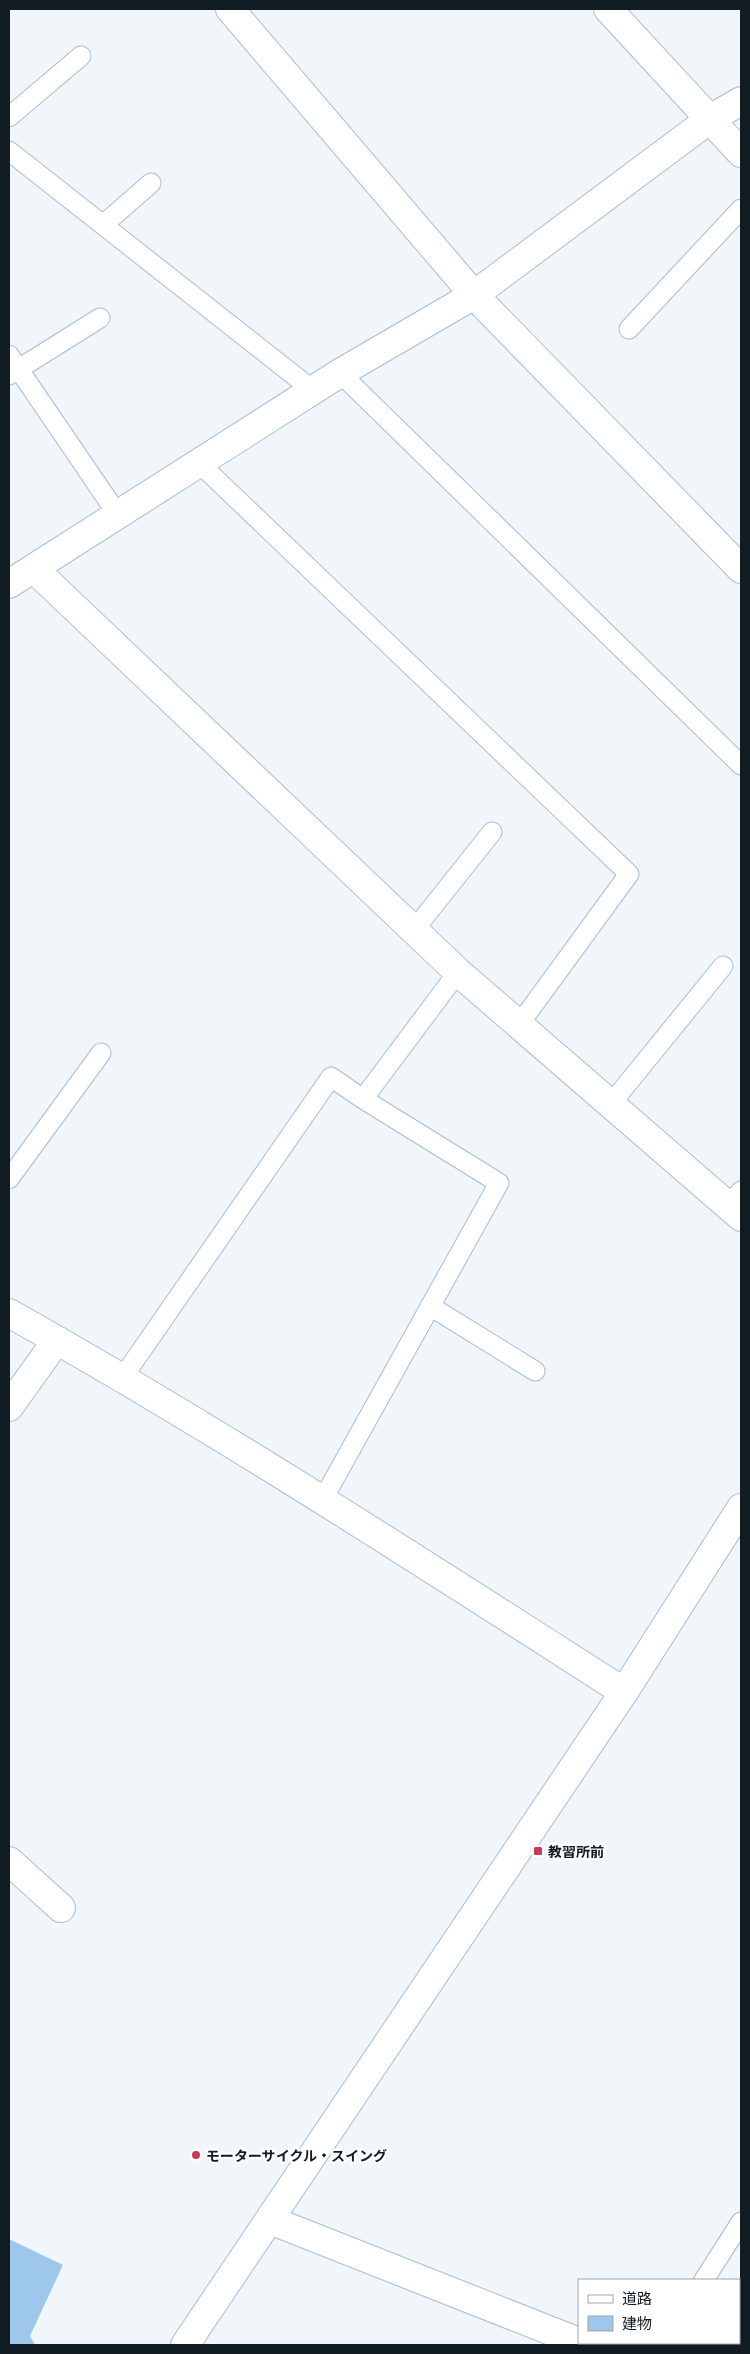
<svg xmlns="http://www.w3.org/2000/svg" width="750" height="2354" font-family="'PT Serif','Noto Sans JP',serif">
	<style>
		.building { fill: #9ec8eb }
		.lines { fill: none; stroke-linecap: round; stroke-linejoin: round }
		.lane-casing { stroke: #a5bed4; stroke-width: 21 }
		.street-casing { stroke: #a5bed4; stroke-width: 30 }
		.secondary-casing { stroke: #a5bed4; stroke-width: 30 }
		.lane { stroke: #fff; stroke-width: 19 }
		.street { stroke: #fff; stroke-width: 28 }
		.secondary { stroke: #fff; stroke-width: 28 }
		.poi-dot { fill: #c93953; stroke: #fff; stroke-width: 2 }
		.labels { text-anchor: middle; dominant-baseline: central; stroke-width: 4.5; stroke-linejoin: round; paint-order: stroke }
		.poi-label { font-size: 14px; font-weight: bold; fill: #111b22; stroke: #fff; text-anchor: start }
	</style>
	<rect width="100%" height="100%" fill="#f1f6fa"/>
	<path class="building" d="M9 2239 63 2265 30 2336 35 2345H9Z"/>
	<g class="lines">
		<g class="lane-casing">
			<path id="lane" d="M9 117 81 56
				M9 151 314 391
				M103 225 151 183
				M629 329 741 209
				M9 355 118 515
				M340 373 741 765
				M9 375 100 318
				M199 463 629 874 518 1026
				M414 930 492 832
				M610 1105 723 966
				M9 1179 101 1053
				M728 1206 741 1191
				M430 1306 535 1371
				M123 1377 331 1077 363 1099 458 972
				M323 1499 499 1183 363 1099
				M704 2280 741 2222
				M663 2345 664 2343"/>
		</g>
		<g class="street-casing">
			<path id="street" d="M230 9 474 295 741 569
				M608 9 741 153
				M34 569 458 972 741 1217
				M9 584 340 373 474 295 710 119 741 101
				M9 1313C219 1431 421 1562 624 1692
				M9 1407 57 1340
				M9 1861 61 1908
				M270 2220 579 2342"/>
		</g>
		<g class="secondary-casing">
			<path id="secondary" d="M185 2345 624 1692 741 1508"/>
		</g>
		<use href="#lane" class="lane"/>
		<use href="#street" class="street"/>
		<use href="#secondary" class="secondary"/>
	</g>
	<g class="poi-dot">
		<rect x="533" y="1846" width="10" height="10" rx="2.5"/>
		<circle cx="196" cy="2155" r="5"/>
	</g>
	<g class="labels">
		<g class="poi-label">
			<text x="548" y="1851">教習所前</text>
			<text x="206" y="2155">モーターサイクル・スイング</text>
		</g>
	</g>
	<rect width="750" height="2354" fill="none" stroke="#111b22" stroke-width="20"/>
	<rect x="578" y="2279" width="162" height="65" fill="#ffffff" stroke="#a0a4a7"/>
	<rect x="588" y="2295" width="25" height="8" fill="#ffffff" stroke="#a0a4a7"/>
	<text x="622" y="2304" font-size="15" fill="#111b22">道路</text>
	<rect x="588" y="2316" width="25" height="15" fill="#9ec8eb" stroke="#a0a4a7"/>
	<text x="622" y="2329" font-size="15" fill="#111b22">建物</text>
</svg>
